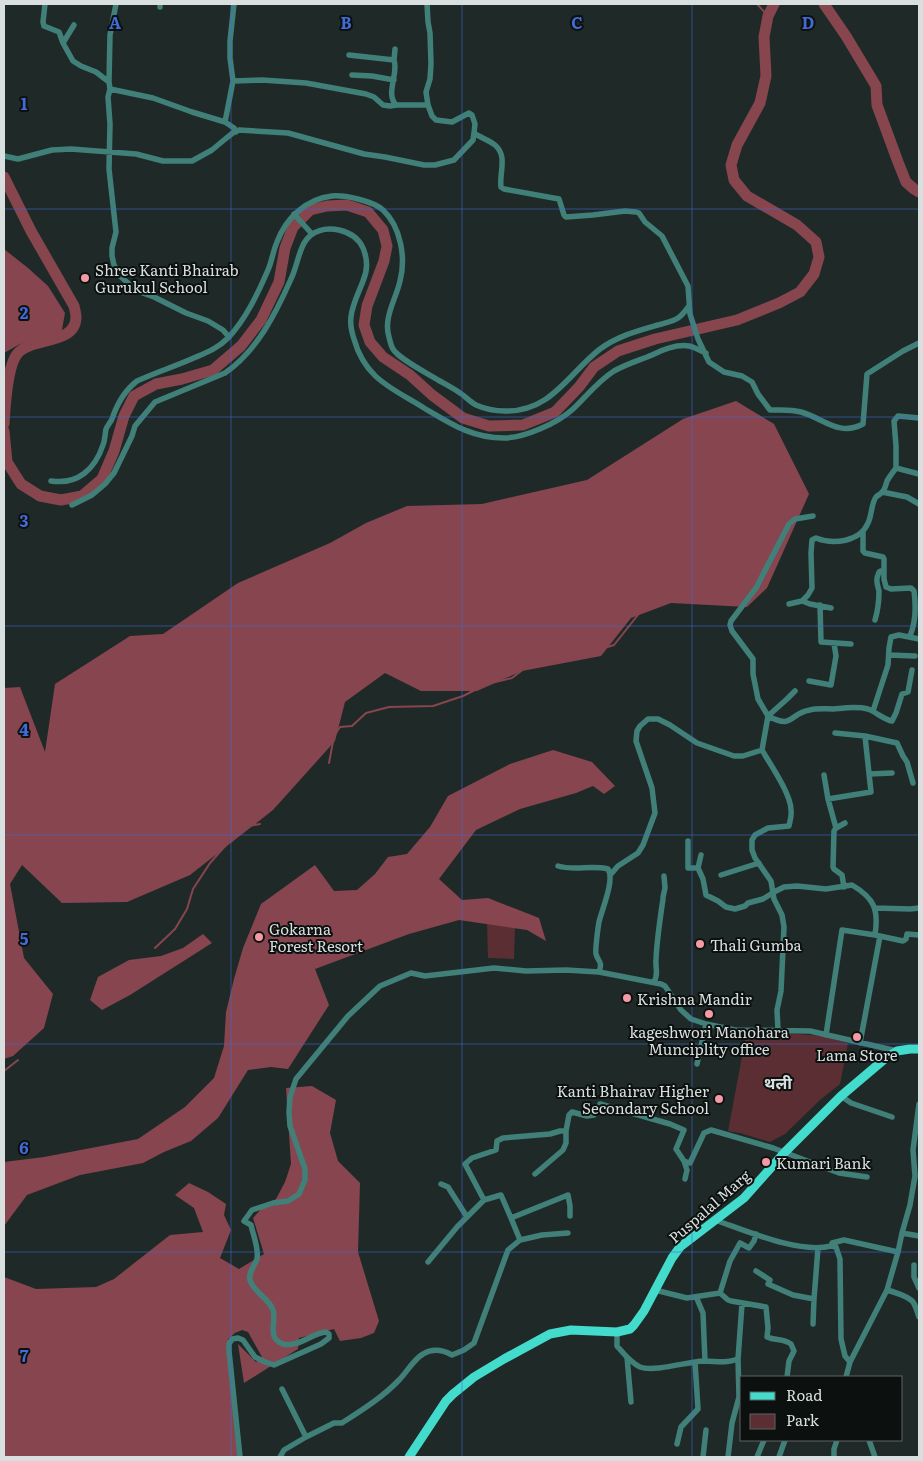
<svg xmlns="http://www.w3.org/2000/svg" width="923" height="1461" font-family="Literata,'Noto Sans Devanagari',serif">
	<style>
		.green { fill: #5b2e34 }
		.forest { fill: #87454f }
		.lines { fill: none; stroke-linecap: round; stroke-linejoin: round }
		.stream { stroke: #87454e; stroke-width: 2 }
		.river { stroke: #87454e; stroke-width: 11 }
		.minor { stroke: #408079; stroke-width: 5.5 }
		.primary { stroke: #42dbcc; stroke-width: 9 }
		.grid { fill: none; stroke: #426bd9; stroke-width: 1; stroke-opacity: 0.55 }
		.poi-dot { fill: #f49aa5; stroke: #0c1110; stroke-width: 2 }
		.labels { text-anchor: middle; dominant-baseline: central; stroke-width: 4; stroke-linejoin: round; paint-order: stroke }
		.poi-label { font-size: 15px; fill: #d8dfde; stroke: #0c1110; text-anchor: start }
		.street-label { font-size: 15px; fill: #d8dfde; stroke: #0c1110 }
		.neighbourhood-label { font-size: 16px; font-weight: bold; fill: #d8dfde; stroke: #0c1110 }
		.grid-label { font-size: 16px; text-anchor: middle; font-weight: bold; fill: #426bd9; stroke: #0c1110; stroke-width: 4; stroke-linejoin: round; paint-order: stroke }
	</style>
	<rect width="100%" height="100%" fill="#1f2a28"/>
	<path class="green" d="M487 921 515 927 514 959 488 958Z
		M747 1030 823 1036 848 1043 840 1084 820 1100 785 1134 770 1142 740 1133 728 1131Z"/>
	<path class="forest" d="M4 249 28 268 48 286 65 313 61 335 20 344 4 353Z
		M736 401 774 424 809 494 767 588 747 607 671 603 631 618 601 656 522 671 477 691H421L385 673 345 702 335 741 273 810 190 875 127 902 62 903 22 865 10 884 24 958 53 994 44 1028 13 1056 4 1059V688L20 687 45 752 55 684 130 636 163 634 238 583 330 543 366 523 407 506 482 504 587 480 683 419Z
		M553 750 592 762 615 786 604 794 593 786 576 793 520 809 476 830 439 879 462 900 488 898 539 918 546 941 527 930 459 920 409 934 315 969 329 1005 288 1069 271 1067 248 1070 218 1118 191 1141 164 1152 143 1163 80 1175 27 1195 4 1226V1162L44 1157 138 1139 185 1107 214 1078 224 1046 226 1012 234 979 243 948 261 904 315 865 334 891 357 890 375 874 388 857 407 854 430 827 448 796 510 764Z
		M203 934 212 943 130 995 102 1010 90 1000 98 977 129 960 161 956 183 948Z
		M312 1086 336 1100 330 1133 338 1161 360 1183 358 1252 379 1321 374 1333 361 1338 340 1341 334 1329 299 1338 298 1349 244 1383 238 1344 256 1362 262 1357 248 1332 242 1330 235 1333 228 1339 232 1389 242 1457H4V1277L36 1289 96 1287 114 1279 170 1235 203 1232 194 1208 175 1195 189 1183 208 1192 226 1204 224 1215 231 1230 220 1258 239 1269 264 1254 253 1218 262 1208 276 1199 285 1182 291 1164 286 1088Z"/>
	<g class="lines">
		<path class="stream" d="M757 4 768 16
			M329 763 334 736 340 727 352 726 366 713 389 707 433 706 463 696 487 684 512 678 533 662 561 661 614 645 649 601 672 593
			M155 948 175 929 187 909 193 889 210 863 242 827 260 824
			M4 1071 18 1060"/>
		<path class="river" d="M824 4 846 36 876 86 877 105 898 162 906 182 914 189 919 192
			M4 177 31 231 74 306C75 310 76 314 76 317 76 345 32 337 18 353 7 365 5 407 4 424
			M4 431 7 462 21 484 40 496 61 500 82 496 102 479 114 451 124 416 134 396 156 384 182 379 213 370 241 346 261 320 279 282 285 248 293 227 310 210 327 206 347 205 368 212 383 230 387 246 384 261 367 306 364 325 370 342 383 357 410 375 432 395 463 418 489 426 523 425 555 412 579 387 594 367 618 351 655 339 737 320 779 303 800 292 814 274 819 257 816 242 797 225 747 196 734 180 731 165 737 145 760 103 766 76 764 37 768 16 774 4"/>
		<path class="minor" d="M45 4 43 22 44 26 59 32 63 43
			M116 4 110 35 109 82 110 89 108 97 110 124 109 169 116 232 112 248V256L114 265 120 276 137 291 154 297 186 313 208 321 223 330 229 337
			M160 4V7
			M427 4 428 22 430 33 431 64 430 79 426 92 428 105 432 116 436 120 452 122 469 113 472 115 475 124 474 133C481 138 489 140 495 145 508 156 499 173 501 187L504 189 559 199 564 215 566 217 593 215 625 211 636 212 639 213 645 222 662 236 688 286 690 314 698 339 709 362 724 372 742 376 752 382 758 394 770 410C780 410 791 409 801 412 823 418 839 437 863 424L867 374 903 351 919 343
			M74 25 63 43 73 61 81 66 96 72 109 82
			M349 55 394 60C399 74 385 93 396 105
			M394 60 395 49
			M352 75 372 76 394 80
			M233 81 262 80 306 83 366 94 374 97 383 105 390 106 396 105H428
			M110 89 153 98 192 112 225 122 233 81 230 58V41L234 4
			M225 122 234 128 236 132
			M4 156 18 159 52 150 71 149 136 154 163 161H192L212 150 224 140 234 132 239 130 288 133 364 154 385 157 424 165H435L454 160 473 140 474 133
			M294 214 312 234
			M896 468V446L894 421 898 416 919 418
			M51 481C78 485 95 469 103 445 105 440 105 434 106 429 107 426 110 423 112 419 117 404 124 391 137 381 157 372 176 366 196 357 208 352 218 348 228 338 246 319 258 293 268 270 272 261 273 251 277 242 286 218 306 199 332 196 345 195 373 201 383 210 401 227 406 258 400 281 396 299 383 318 389 337 390 341 391 346 393 349 399 359 427 373 438 380 445 384 453 388 460 393 465 396 470 402 476 405 485 409 496 411 505 411 551 412 568 374 600 349 618 336 637 331 658 325 664 323 672 322 678 318 682 316 686 310 689 306
			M882 492 907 497 919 504
			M72 505 92 495 105 484 114 473 132 436 135 426 155 402 225 373C257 351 276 313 291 279 298 265 299 244 311 235 327 223 355 230 363 248 368 260 368 270 363 281 359 292 352 305 351 317 350 324 352 333 354 339 365 379 392 388 424 408 451 424 472 438 504 438 524 438 558 423 573 409 586 397 598 381 614 371 626 364 640 360 652 355 662 350 677 344 689 346 694 347 701 351 706 353
			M863 532V551L865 553 883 557 884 559V579L886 587 891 589 911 588 914 591C916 606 916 622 910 636
			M802 601 810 604 831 608
			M789 604 802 601 808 595 812 588 811 553 812 540 816 538C833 545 860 542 868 523 872 515 871 504 876 497 878 495 881 494 882 492 885 490 886 484 887 481 890 476 893 472 896 468L919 474
			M820 605 821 642 851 644
			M875 620C878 610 879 601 879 591 878 586 875 580 878 575 879 571 880 571 884 570
			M889 655 915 656
			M809 681 831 685 836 656 834 643
			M795 691 787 699 768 716C794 730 789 713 810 710 817 708 825 709 833 709 845 708 856 706 868 709 876 712 883 719 892 721L896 713 902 694 908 692 912 670
			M873 711 888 665 889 648 891 637 899 635 919 639
			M835 733 865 736 897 743 903 756 907 762 913 783
			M762 750C770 764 791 794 791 810 792 815 790 821 789 826L768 828 755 835 752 840V850L755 858 771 881 774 899 782 915 784 927 781 991 777 1010 778 1030
			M869 774 892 773
			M824 775 828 799 836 828
			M828 799 871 792 865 736
			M688 841V868H698L703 879 706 895 718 901 726 907 735 909 745 906 748 903 763 899 774 892 784 887 797 886 826 889 852 885C874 898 879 909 875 935
			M558 866C574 871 591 865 608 869 615 880 602 909 599 922 598 927 595 951 596 954 598 962 603 961 599 972
			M698 868 701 855
			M611 874 618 866 638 853 643 845 655 813 652 788 636 741 637 731 640 726 648 719H658L670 725 697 743 734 756H743L762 750 768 716 758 699 753 674V659L732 631 730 625 731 621 756 588 789 524 795 519 813 516
			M721 875 759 863
			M844 887 842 875 834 869 833 867 834 831 836 828 845 823
			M663 897 665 888 664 876
			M875 908 910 909 919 908
			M654 982C659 974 655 968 656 959 657 939 660 919 663 899
			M826 1035 842 930 875 935 903 941 906 939 907 934 919 935
			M860 1043 880 936
			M697 1064 706 1024
			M841 1096 851 1103 892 1117
			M684 1161 687 1170 685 1179
			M535 1174 563 1150 566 1143V1131
			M441 1184 448 1187 467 1217
			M570 1216V1206L568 1195 511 1218 501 1195 484 1200 465 1164 472 1158 496 1150 497 1141 503 1138 550 1134 560 1131H566L569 1115 572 1112 587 1116 594 1115 600 1104 670 1124 684 1130 676 1149 684 1161 690 1163 704 1133 711 1130 773 1148 839 1173 867 1177
			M511 1218 520 1240 542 1235 568 1233
			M715 1220C747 1231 799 1254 831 1246L832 1243 844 1240 898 1252
			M902 1233 919 1236
			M756 1234 754 1241 749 1248 740 1243 730 1261 720 1293 728 1300 731 1301 766 1307 768 1328 767 1337C776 1341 782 1338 791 1344L794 1351 789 1361 787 1377
			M831 1246 836 1247 840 1259 841 1339 845 1356 850 1362
			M428 1262 457 1227 484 1200
			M914 1265V1277L919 1288
			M756 1271 770 1280 768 1284 793 1295 814 1299 818 1248
			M655 1290 687 1298 720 1293
			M887 1290C894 1292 909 1297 913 1302 916 1306 917 1312 919 1317
			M697 1299 703 1313 705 1361
			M813 1324 814 1299
			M617 1332V1346C623 1353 631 1363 640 1367 654 1372 687 1362 703 1361 717 1361 724 1364 738 1359
			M627 1357 631 1402
			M846 1377 850 1362 887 1290 898 1252 902 1233 910 1205 915 1176 913 1150 919 1104
			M282 1389 306 1437
			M869 1440 875 1457
			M677 1444 681 1427 698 1409 695 1362
			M240 1457 229 1351V1344L232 1339 238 1338 243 1340 255 1357 265 1362 274 1365 321 1344 329 1338V1334L326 1332C312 1333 298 1348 283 1344 266 1338 277 1321 273 1310 269 1298 253 1292 250 1280 248 1272 255 1266 257 1259 259 1248 253 1235 251 1225L244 1221 252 1210 273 1203 288 1201 299 1194 305 1180V1169L290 1126 289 1112 290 1097 296 1079 348 1016 380 986 411 973 425 976 494 968 526 971 566 970 599 972 661 984 665 986 681 1010 691 1019 706 1024 735 1030 810 1031 897 1051
			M280 1457 284 1450 306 1437 334 1423H342C362 1410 383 1397 399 1380 406 1373 414 1359 423 1354 433 1348 443 1350 452 1355L464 1350 474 1343 508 1250 520 1240
			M703 1457 706 1430
			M728 1457 732 1423 739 1397 738 1359 742 1304
			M757 1457 764 1440
			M779 1457 785 1440
			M834 1457V1449L837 1440"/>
		<path class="primary" d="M409 1457 446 1401 453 1394 474 1377 504 1359 550 1334 571 1330 617 1332 630 1329 634 1325 644 1311 672 1258 680 1247 744 1198 785 1152 841 1096 887 1057 897 1051 910 1049H919"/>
	</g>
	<path class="grid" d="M231 4V1457M462 4V1457M692 4V1457M4 209H919M4 417H919M4 626H919M4 835H919M4 1044H919M4 1252H919"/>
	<g class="poi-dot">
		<circle cx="85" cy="278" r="5"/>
		<circle cx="259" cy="937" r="5"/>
		<circle cx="700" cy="944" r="5"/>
		<circle cx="627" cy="998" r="5"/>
		<circle cx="709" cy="1014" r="5"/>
		<circle cx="857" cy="1037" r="5"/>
		<circle cx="719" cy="1099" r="5"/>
		<circle cx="766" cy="1162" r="5"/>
	</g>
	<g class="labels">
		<g class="poi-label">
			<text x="95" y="269">Shree Kanti Bhairab<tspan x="95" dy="17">Gurukul School</tspan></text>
			<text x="269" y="928">Gokarna<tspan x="269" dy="17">Forest Resort</tspan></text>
			<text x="710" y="944">Thali Gumba</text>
			<text x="637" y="998">Krishna Mandir</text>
			<text x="709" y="1031" text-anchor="middle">kageshwori Manohara<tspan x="709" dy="17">Munciplity office</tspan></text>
			<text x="857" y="1054" text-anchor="middle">Lama Store</text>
			<text x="709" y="1090" text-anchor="end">Kanti Bhairav Higher<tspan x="709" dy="17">Secondary School</tspan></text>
			<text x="776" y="1162">Kumari Bank</text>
		</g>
		<g class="street-label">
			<text transform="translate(709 1206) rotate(-41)">Puspalal Marg</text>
		</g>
		<g class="neighbourhood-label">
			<text x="778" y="1082">थली</text>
		</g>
	</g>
	<g class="grid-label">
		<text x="115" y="29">A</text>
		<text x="346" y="29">B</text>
		<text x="577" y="29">C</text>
		<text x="808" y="29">D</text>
		<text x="24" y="110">1</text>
		<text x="24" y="319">2</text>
		<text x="24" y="527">3</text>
		<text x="24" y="736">4</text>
		<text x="24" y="945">5</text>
		<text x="24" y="1154">6</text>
		<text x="24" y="1362">7</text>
	</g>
	<rect width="923" height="1461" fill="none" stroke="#d8dfde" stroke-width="10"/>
	<rect x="740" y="1376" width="162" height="65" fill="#0c1110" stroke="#5e6362"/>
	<rect x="750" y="1392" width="25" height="8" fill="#42dbcc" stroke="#5e6362"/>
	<text x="786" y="1401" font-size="15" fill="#d8dfde">Road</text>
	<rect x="750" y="1414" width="25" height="15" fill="#5b2e34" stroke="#5e6362"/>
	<text x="786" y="1426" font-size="15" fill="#d8dfde">Park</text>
</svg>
